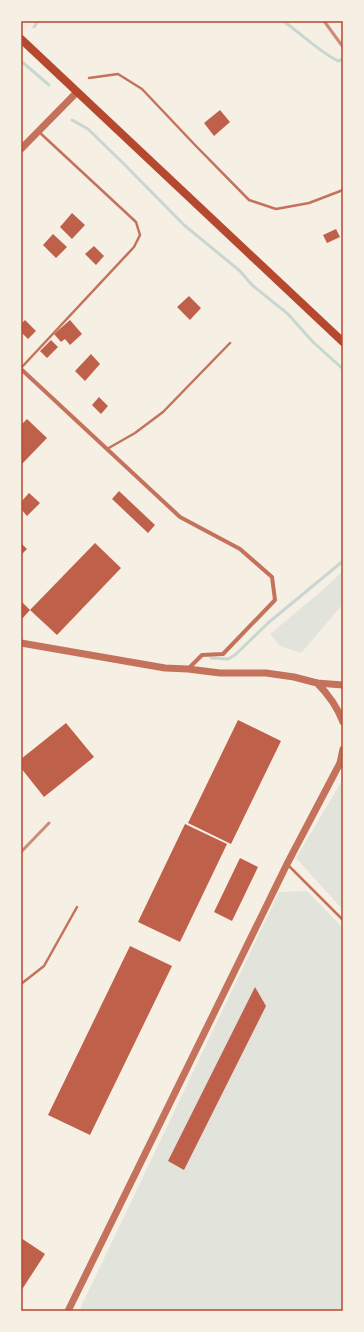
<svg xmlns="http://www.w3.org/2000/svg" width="364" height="1332" font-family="'Open Sans',sans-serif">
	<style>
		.green { fill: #e2e4dc }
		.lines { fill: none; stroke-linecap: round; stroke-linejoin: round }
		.stream { stroke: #c9d6d2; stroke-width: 3 }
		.building { fill: #bf614a }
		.service { stroke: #c5725c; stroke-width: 2.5 }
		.minor { stroke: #c5725c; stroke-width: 4 }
		.tertiary { stroke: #c5725c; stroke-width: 7 }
		.primary { stroke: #b5482f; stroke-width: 8 }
		.rail { stroke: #cf8b77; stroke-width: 3 }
		.neatline { fill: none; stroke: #b5482f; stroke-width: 1.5 }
	</style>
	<rect width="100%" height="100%" fill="#f6efe4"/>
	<path class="green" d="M343 571V604L301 653 280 646 270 634 319 593Z
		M343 779V910L296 858Z
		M307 891 343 928V1311H79L279 892Z"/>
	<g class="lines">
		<path class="stream" d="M283 21C302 34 318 51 338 61L343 59
			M34 27 38 21
			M21 61 49 85
			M72 120 88 129 124 164 184 225 240 271 252 285 288 314 313 342 343 369
			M211 658 228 659 235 655 268 623 343 561"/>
	</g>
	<path class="building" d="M220 110 230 122 214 136 204 123Z
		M72 213 85 225 72 239 60 227Z
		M336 229 340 237 327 243 323 235Z
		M53 234 67 247 56 258 43 245Z
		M94 246 104 256 96 265 85 254Z
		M189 296 201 308 190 320 177 307Z
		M25 320 36 331 28 339 21 332V324Z
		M70 320 82 334 70 345 65 339 61 342 54 334Z
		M51 340 58 347 47 358 40 351Z
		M91 354 100 364 85 381 75 371Z
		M99 397 108 406 101 414 92 405Z
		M27 419 47 438 21 465V425Z
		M119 491 155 525 148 533 112 499Z
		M29 493 40 503 27 516 21 509V502Z
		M21 543 27 549 21 555Z
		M95 543 121 568 57 635 30 610Z
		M21 601 30 610 21 620Z
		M238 720 281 741 231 844 188 823Z
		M66 723 94 757 44 797 21 768V759Z
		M185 824 227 844 180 942 138 922Z
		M240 858 258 867 232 921 214 912Z
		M130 946 172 966 90 1135 48 1115Z
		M255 987 266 1006 184 1170 168 1161Z
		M21 1238 45 1254 21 1291Z"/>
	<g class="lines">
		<path class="service" d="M89 78 118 74 142 89 195 145 249 200 276 209 309 203 343 190
			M21 368 134 247 140 235 136 222 38 131
			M107 449 135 433 163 412 230 343
			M288 865 343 920
			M21 984 44 966 77 907"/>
		<path class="minor" d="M21 369 180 517 240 549 272 577 275 600 223 654 202 655 188 669"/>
		<path class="tertiary" d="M21 149 77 92
			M21 643 165 668 188 669 220 673H266L294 677 317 683 343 685
			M317 683C329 695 337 706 343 722
			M68 1311 287 864 340 763 343 749"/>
		<path class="primary" d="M21 39 343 342"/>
		<path class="rail" d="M324 21 343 47
			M21 852 49 823"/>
	</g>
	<rect width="364" height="1332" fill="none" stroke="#f6efe4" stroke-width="44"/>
	<rect x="22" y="22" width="320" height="1288" class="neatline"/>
</svg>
